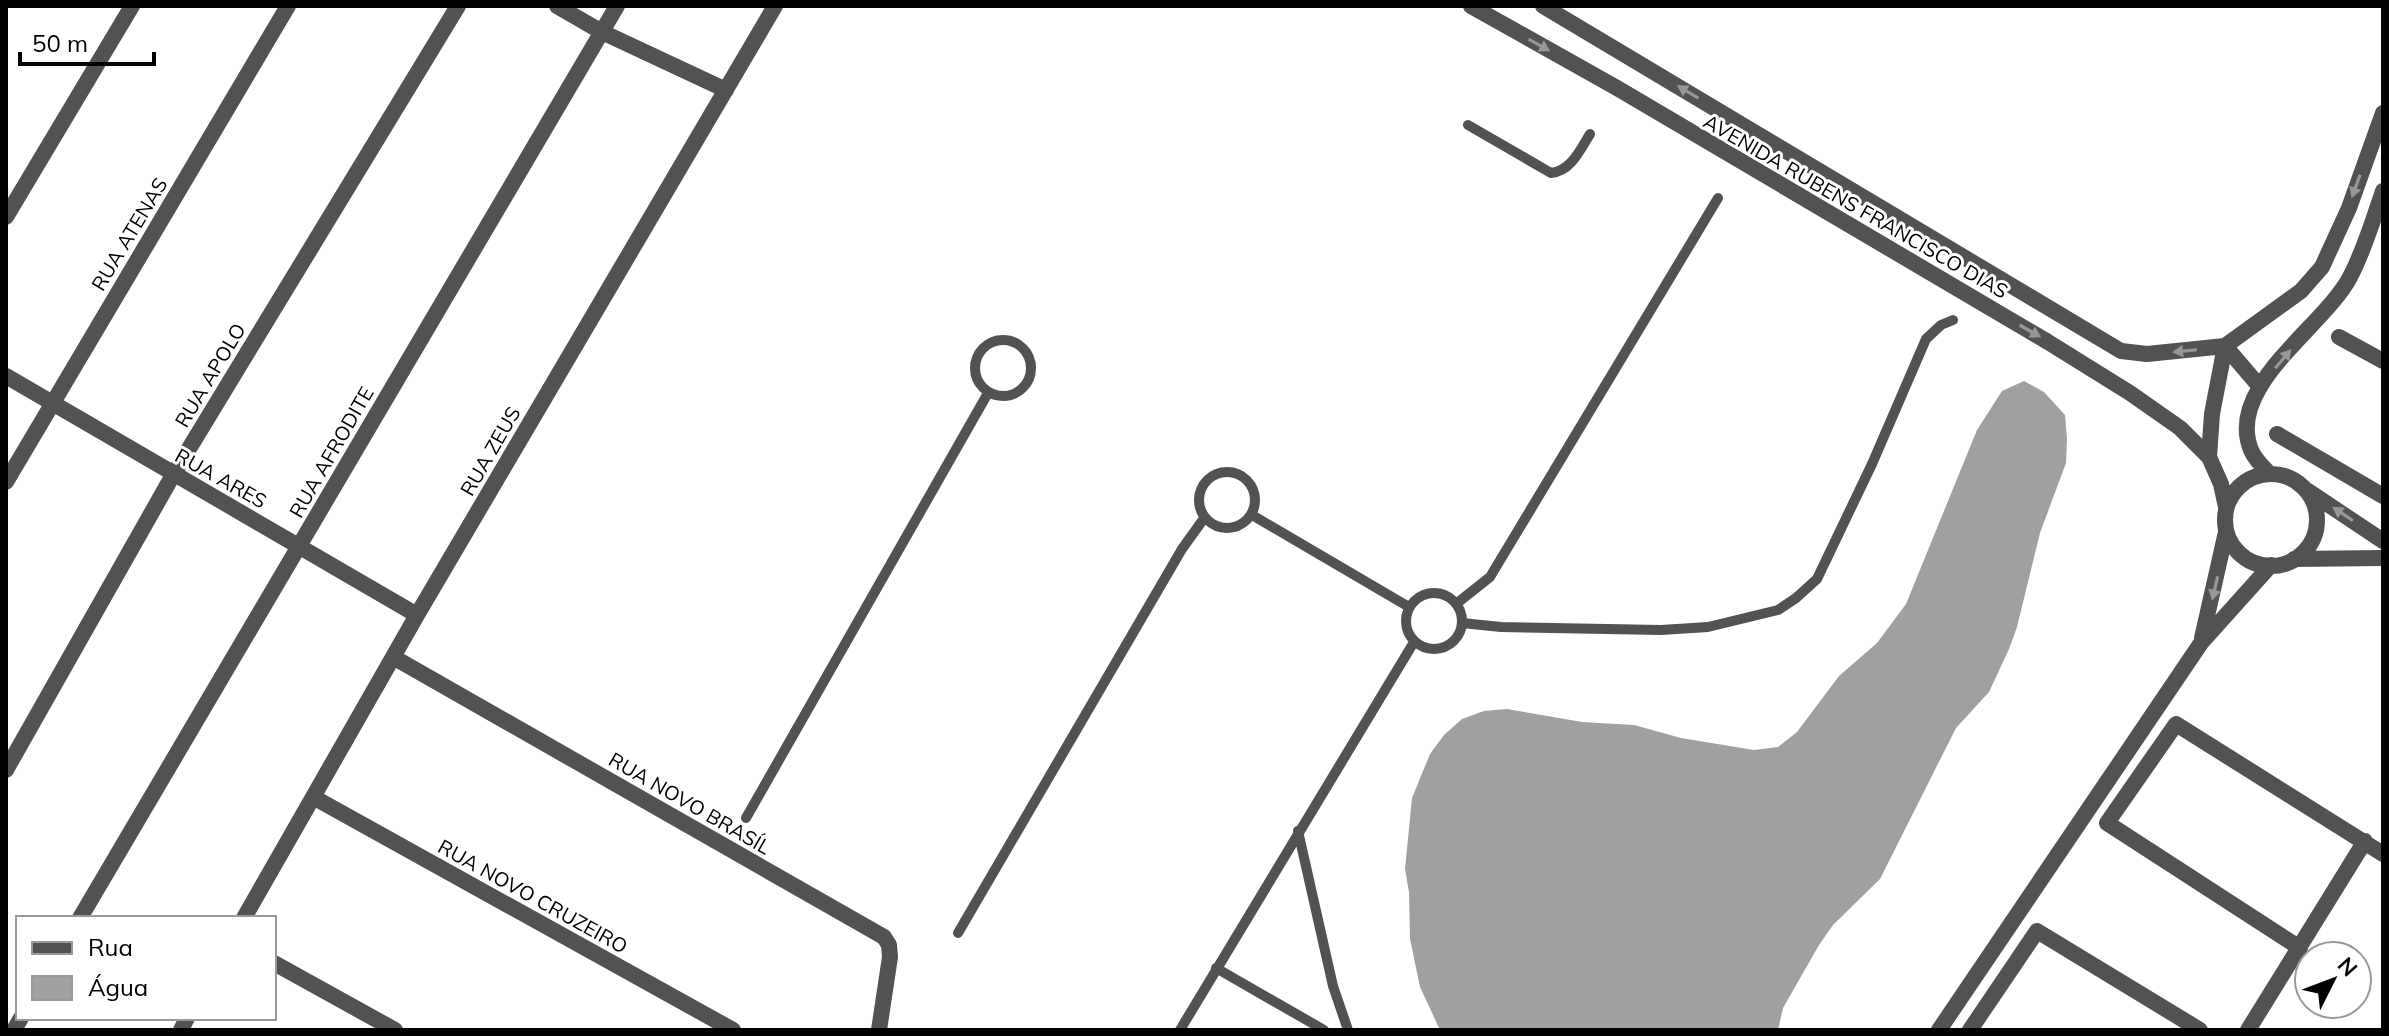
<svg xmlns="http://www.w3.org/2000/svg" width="2389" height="1036" font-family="Mulish,sans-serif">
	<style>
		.water { fill: #a0a0a0 }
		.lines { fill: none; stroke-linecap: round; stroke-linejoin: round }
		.service { stroke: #525252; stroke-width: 10 }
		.minor { stroke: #525252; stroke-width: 16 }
		.oneway { fill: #979797 }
		.labels { text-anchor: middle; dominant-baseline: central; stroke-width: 6; stroke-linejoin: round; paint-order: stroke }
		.street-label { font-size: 20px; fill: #000; stroke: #fff }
	</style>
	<rect width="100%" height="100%" fill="#fff"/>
	<path class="water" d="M2024 381 2044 392 2065 415 2067 439 2066 463 2040 533 2017 627 2009 649 1989 692 1956 728 1880 879 1833 925 1819 945 1783 1008 1778 1030H1440L1420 987 1410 939 1409 892 1405 869 1412 798 1430 754 1444 735 1462 719 1484 711 1507 709 1582 722 1634 725 1681 738 1754 750 1778 747 1797 732 1839 676 1877 643 1906 604 1977 430 2002 391Z"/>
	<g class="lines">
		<path class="service" d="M1468 125 1551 173C1571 171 1580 150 1590 134
			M975 368a28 28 0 1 1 56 0a28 28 0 1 1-56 0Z
			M1199 500a28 28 0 1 1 56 0a28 28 0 1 1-56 0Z
			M1252 515 1409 607
			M1406 621a28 28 0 1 1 56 0a28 28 0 1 1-56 0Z
			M1456 604 1490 577 1718 198
			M1462 623 1501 627 1661 630 1708 627 1778 610 1796 598 1817 579 1872 464 1926 339 1941 325 1953 320
			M746 818 988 393
			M1298 831 1333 986 1348 1030
			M958 933 1182 549 1205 517
			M1216 968 1324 1030
			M1180 1030 1414 642"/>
		<path class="minor" d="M557 6 602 32 726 90
			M1471 6 1617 88 2048 342 2130 393 2180 428 2209 457 2221 484 2226 507
			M1543 6 2121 351 2147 354 2225 346 2301 291 2322 267 2349 208 2383 113
			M6 217 132 6
			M2339 337 2383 361
			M2225 346 2260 387
			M6 376 417 615
			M2277 434 2383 496
			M2209 457 2212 414 2225 346
			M2270 474C2263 467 2255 460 2251 450 2225 386 2324 327 2350 277 2364 251 2373 220 2383 191
			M2225 520a46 46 0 1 1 92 0a46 46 0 1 1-92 0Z
			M6 482 288 6
			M2308 491 2383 541
			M2294 559 2383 558
			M2202 638 2226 532
			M393 657 884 937 889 945 890 957 879 1030
			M6 770 173 475 458 6
			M313 797 733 1030
			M80 918 617 6
			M244 918 417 615 775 6
			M2300 948 2107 823 2176 724 2383 854
			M274 963 395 1030
			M14 1030 21 1018
			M181 1030 187 1018
			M1939 1030 2201 643 2271 565
			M1970 1030 2037 931 2200 1030
			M2248 1030 2365 841"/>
	</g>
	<defs><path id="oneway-solid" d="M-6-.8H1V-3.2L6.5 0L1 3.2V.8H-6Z" transform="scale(2)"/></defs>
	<g class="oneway">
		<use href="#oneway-solid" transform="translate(1539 45) rotate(29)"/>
		<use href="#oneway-solid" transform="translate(1688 92) rotate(-149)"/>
		<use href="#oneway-solid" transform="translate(2356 186) rotate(110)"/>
		<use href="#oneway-solid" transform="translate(2030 331) rotate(30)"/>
		<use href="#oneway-solid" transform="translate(2185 351) rotate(174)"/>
		<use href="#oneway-solid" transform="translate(2283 359) rotate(-50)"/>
		<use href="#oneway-solid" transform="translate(2343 514) rotate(-146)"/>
		<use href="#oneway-solid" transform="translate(2215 588) rotate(103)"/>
	</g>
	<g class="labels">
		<g class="street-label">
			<text transform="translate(1856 206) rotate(30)">AVENIDA RUBENS FRANCISCO DIAS</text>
			<text transform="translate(129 234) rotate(-59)">RUA ATENAS</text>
			<text transform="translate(210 375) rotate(-59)">RUA APOLO</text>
			<text transform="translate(490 451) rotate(-60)">RUA ZEUS</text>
			<text transform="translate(331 452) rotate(-60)">RUA AFRODITE</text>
			<text transform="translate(221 478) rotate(29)">RUA ARES</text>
			<text transform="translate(690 803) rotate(30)">RUA NOVO BRASÍL</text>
			<text transform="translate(533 896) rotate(29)">RUA NOVO CRUZEIRO</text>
		</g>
	</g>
	<rect width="2389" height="1036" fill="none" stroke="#000000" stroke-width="16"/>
	<rect x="16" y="916" width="260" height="104" fill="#ffffff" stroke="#999999" stroke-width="2"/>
	<rect x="32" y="942" width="40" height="12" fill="#525252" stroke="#999999" stroke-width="2"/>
	<text x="88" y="956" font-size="24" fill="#000000">Rua</text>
	<rect x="32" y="976" width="40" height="24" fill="#a0a0a0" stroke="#999999" stroke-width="2"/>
	<text x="88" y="996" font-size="24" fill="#000000">Água</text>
	<g transform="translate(2333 980) rotate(48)"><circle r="38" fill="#ffffff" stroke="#999999" stroke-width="2"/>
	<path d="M0-6L14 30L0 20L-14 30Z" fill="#000000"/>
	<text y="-12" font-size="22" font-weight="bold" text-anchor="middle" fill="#000000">N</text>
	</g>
	<path d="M20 52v12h134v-12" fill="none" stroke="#000000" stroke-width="4"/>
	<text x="32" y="52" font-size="24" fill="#000000" stroke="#ffffff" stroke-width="6" paint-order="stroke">50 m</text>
</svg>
